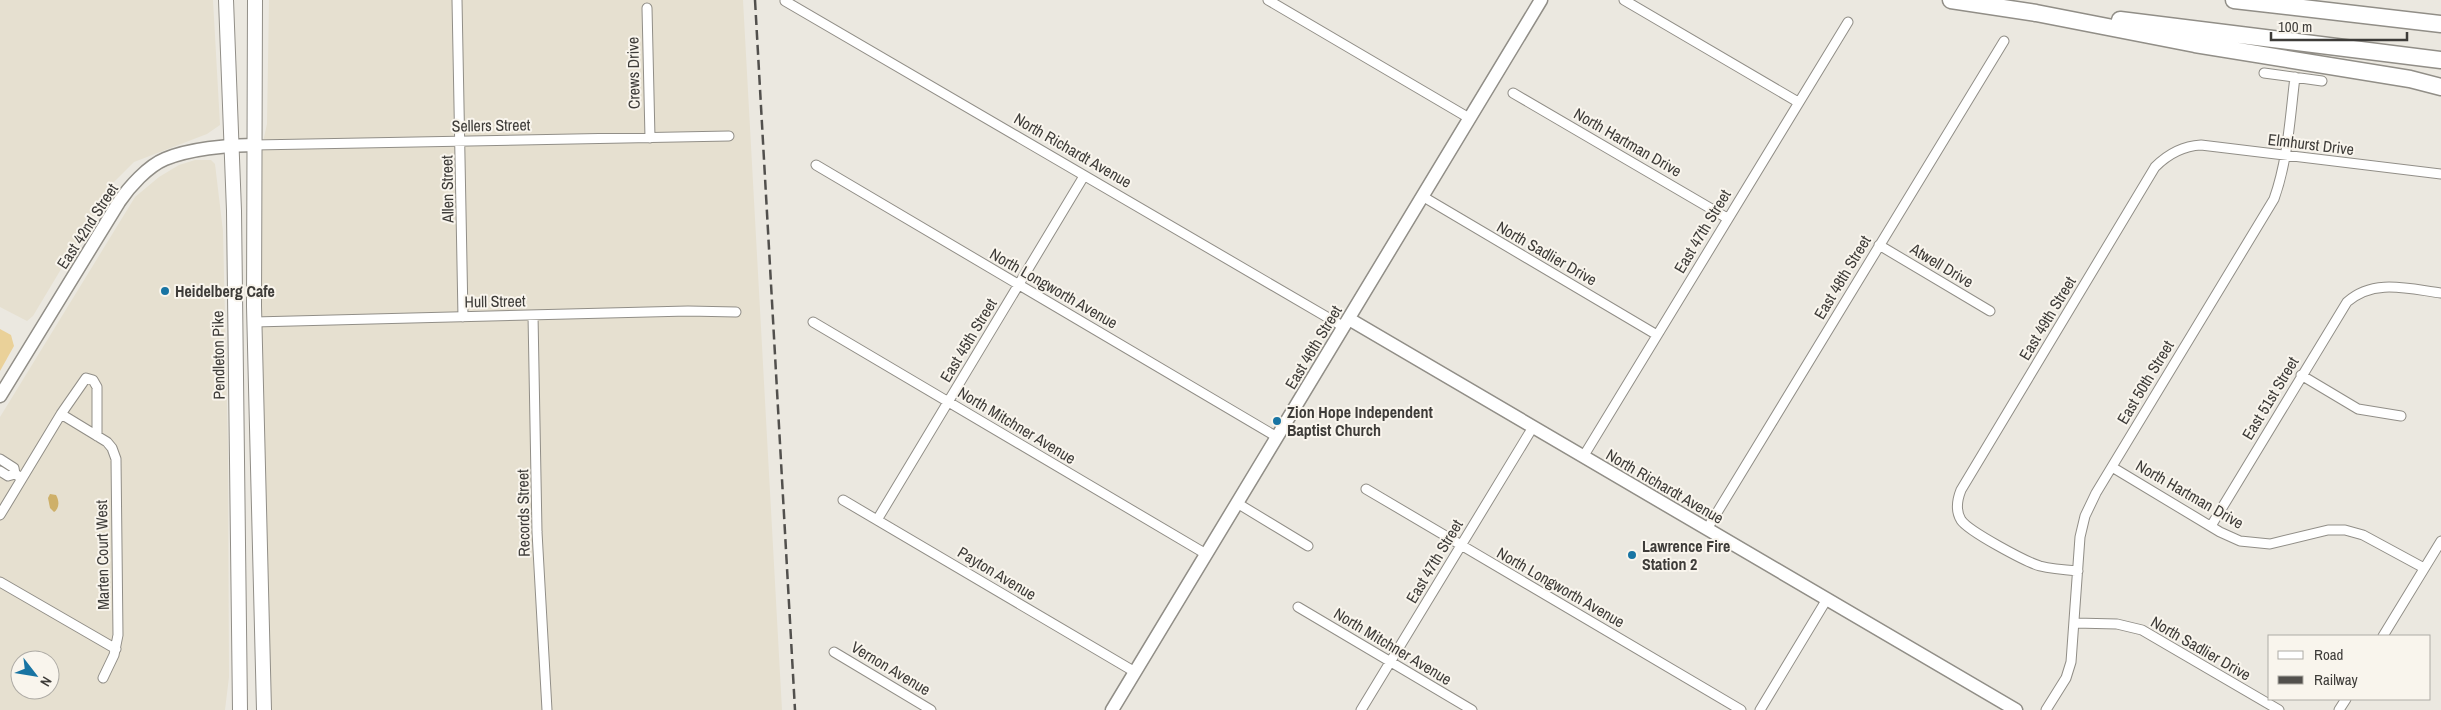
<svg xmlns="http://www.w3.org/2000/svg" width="2441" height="710" font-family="'Archivo Narrow',sans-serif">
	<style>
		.built { fill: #e6e0d0; fill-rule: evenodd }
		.green { fill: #ead199 }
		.water { fill: #ceb069 }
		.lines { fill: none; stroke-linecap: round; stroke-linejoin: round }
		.street-casing { stroke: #918e87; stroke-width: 11 }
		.secondary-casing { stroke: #918e87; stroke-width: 15 }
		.primary-casing { stroke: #918e87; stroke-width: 16 }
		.highway-casing { stroke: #918e87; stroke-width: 19 }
		.street { stroke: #fff; stroke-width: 9 }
		.secondary { stroke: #fff; stroke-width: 12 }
		.primary { stroke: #fff; stroke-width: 14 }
		.highway { stroke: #fff; stroke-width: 16 }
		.rail { stroke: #52504d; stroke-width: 2.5; stroke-dasharray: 10 5; stroke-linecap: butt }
		.poi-dot { fill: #1874a3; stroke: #f9f5ed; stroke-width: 2 }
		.labels { text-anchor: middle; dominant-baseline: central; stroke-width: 4; stroke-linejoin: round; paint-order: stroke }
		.street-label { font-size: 16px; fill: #3e3c39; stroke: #f9f5ed }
		.poi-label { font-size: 16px; font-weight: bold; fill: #3e3c39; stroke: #f9f5ed; text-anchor: start }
	</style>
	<rect width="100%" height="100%" fill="#ebe8e0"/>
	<path class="built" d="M0 0H213L220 125 207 134 134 162 112 184 33 316 27 321 0 307Z
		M269 0H743L782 710H269L261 326V151L267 124Z
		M195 160H211L215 164 223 231 228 449 229 677 225 710H0V417L135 197 159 177 179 165ZM20 660H50V690H20Z"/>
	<path class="green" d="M0 329 11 335 14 346 0 371Z"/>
	<path class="water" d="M50 494 56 495C59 500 60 508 54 512L50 508 48 498Z"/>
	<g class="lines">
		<g class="street-casing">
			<path id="street" d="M457 0 463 317
				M1268 0 1469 118
				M1624 0 1798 102
				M785 1 1344 327
				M647 8 650 138
				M2264 73 2322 81
				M1513 93 1727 218
				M254 145 729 136
				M816 165 1277 437
				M1422 196 1657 335
				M1879 245 1990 311
				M533 315 537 532 547 710
				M254 322 688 311 736 312
				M813 322 1206 554
				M2301 375 2358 409 2401 416
				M61 414 107 442 112 448 116 459 118 635 114 655 103 678
				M1583 457 1848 22
				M0 459 14 468 15 474 22 478
				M2112 467 2220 532 2240 541 2270 544 2328 530H2345L2363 535 2424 568
				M0 471 8 476 15 474
				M1366 489 1741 710
				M843 500 1135 672
				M1237 503 1308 546
				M0 515 61 414 86 378 93 380 97 387V436
				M877 520 1084 176
				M2211 526 2347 302C2374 278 2409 289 2441 293
				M1707 529 2004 41
				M2078 571C2065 570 2052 569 2040 566 2026 562 1968 531 1961 520 1955 510 1957 500 1961 490L2155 167C2168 154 2182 146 2201 145L2441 174
				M0 582 116 649
				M1298 607 1472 710
				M2075 623 2117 624 2142 630 2279 710
				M2383 636 2441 541
				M834 652 931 710
				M1361 710 1533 427
				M1760 710 1827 599
				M2046 710 2066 678 2071 662 2080 537 2085 516 2096 493 2274 199C2288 160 2290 117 2295 77
				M2339 710 2346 699"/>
		</g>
		<g class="secondary-casing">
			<path id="secondary" d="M1349 319 2016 710
				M0 396 119 202C129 187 148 166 165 159 189 149 227 145 254 145
				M1112 710 1541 0"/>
		</g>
		<g class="primary-casing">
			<path id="primary" d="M226 0 234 211 240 710
				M255 0 254 306 264 710"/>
		</g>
		<g class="highway-casing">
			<path id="highway" d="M1951 0 2036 13 2195 44 2410 79 2441 87
				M2234 0 2441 24
				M2120 20 2441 60"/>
		</g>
		<use href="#street" class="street"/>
		<use href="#secondary" class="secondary"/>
		<use href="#primary" class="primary"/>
		<use href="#highway" class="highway"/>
		<path class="rail" d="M755 0 795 710"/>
	</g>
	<g class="poi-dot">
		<circle cx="165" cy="291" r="5"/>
		<circle cx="1277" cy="421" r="5"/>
		<circle cx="1632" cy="555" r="5"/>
	</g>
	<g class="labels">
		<g class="street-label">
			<text transform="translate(633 73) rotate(-91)">Crews Drive</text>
			<text transform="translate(491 125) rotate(-1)">Sellers Street</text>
			<text transform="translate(1628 142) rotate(30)">North Hartman Drive</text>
			<text transform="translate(2311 144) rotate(7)">Elmhurst Drive</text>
			<text transform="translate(1073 150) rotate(30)">North Richardt Avenue</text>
			<text transform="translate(447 189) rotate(-91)">Allen Street</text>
			<text transform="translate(87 226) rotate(-57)">East 42nd Street</text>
			<text transform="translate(1702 231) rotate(-59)">East 47th Street</text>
			<text transform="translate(1547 253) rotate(30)">North Sadlier Drive</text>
			<text transform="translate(1942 265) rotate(31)">Atwell Drive</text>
			<text transform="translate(1842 277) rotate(-59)">East 48th Street</text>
			<text transform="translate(1054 288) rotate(30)">North Longworth Avenue</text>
			<text transform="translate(495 301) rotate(-1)">Hull Street</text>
			<text transform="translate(2047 318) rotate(-59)">East 49th Street</text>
			<text transform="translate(968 340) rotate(-59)">East 45th Street</text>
			<text transform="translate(1313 347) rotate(-59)">East 46th Street</text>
			<text transform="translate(218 355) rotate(-91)">Pendleton Pike</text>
			<text transform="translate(2145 382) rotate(-59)">East 50th Street</text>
			<text transform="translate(2270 398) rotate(-59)">East 51st Street</text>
			<text transform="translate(1017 425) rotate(31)">North Mitchner Avenue</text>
			<text transform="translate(1665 486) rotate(30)">North Richardt Avenue</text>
			<text transform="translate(2190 494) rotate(30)">North Hartman Drive</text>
			<text transform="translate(523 513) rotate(-91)">Records Street</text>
			<text transform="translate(102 555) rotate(-91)">Marten Court West</text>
			<text transform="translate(1434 561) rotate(-59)">East 47th Street</text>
			<text transform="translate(997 573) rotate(31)">Payton Avenue</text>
			<text transform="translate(1561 587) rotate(30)">North Longworth Avenue</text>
			<text transform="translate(1393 646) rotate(31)">North Mitchner Avenue</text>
			<text transform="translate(2201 648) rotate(30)">North Sadlier Drive</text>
			<text transform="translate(891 668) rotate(31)">Vernon Avenue</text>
		</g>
		<g class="poi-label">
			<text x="175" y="291">Heidelberg Cafe</text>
			<text x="1287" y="412">Zion Hope Independent<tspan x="1287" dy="18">Baptist Church</tspan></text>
			<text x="1642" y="546">Lawrence Fire<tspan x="1642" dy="18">Station 2</tspan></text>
		</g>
	</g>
	<rect x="2268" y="635" width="162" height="65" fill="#f9f5ed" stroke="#aeaba5"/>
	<rect x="2278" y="651" width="25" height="8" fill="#ffffff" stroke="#aeaba5"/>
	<text x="2314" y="660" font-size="15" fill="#3e3c39">Road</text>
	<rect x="2278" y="676" width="25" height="8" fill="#52504d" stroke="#aeaba5"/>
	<text x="2314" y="685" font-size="15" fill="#3e3c39">Railway</text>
	<g transform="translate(35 675) rotate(121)"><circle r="24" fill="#f9f5ed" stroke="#aeaba5"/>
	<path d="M0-4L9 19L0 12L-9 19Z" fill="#1874a3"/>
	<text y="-8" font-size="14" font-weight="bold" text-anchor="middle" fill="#3e3c39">N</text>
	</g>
	<path d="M2271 32v8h136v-8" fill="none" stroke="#3e3c39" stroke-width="2.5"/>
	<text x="2278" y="32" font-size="15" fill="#3e3c39" stroke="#f9f5ed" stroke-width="4" paint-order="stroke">100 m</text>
</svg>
